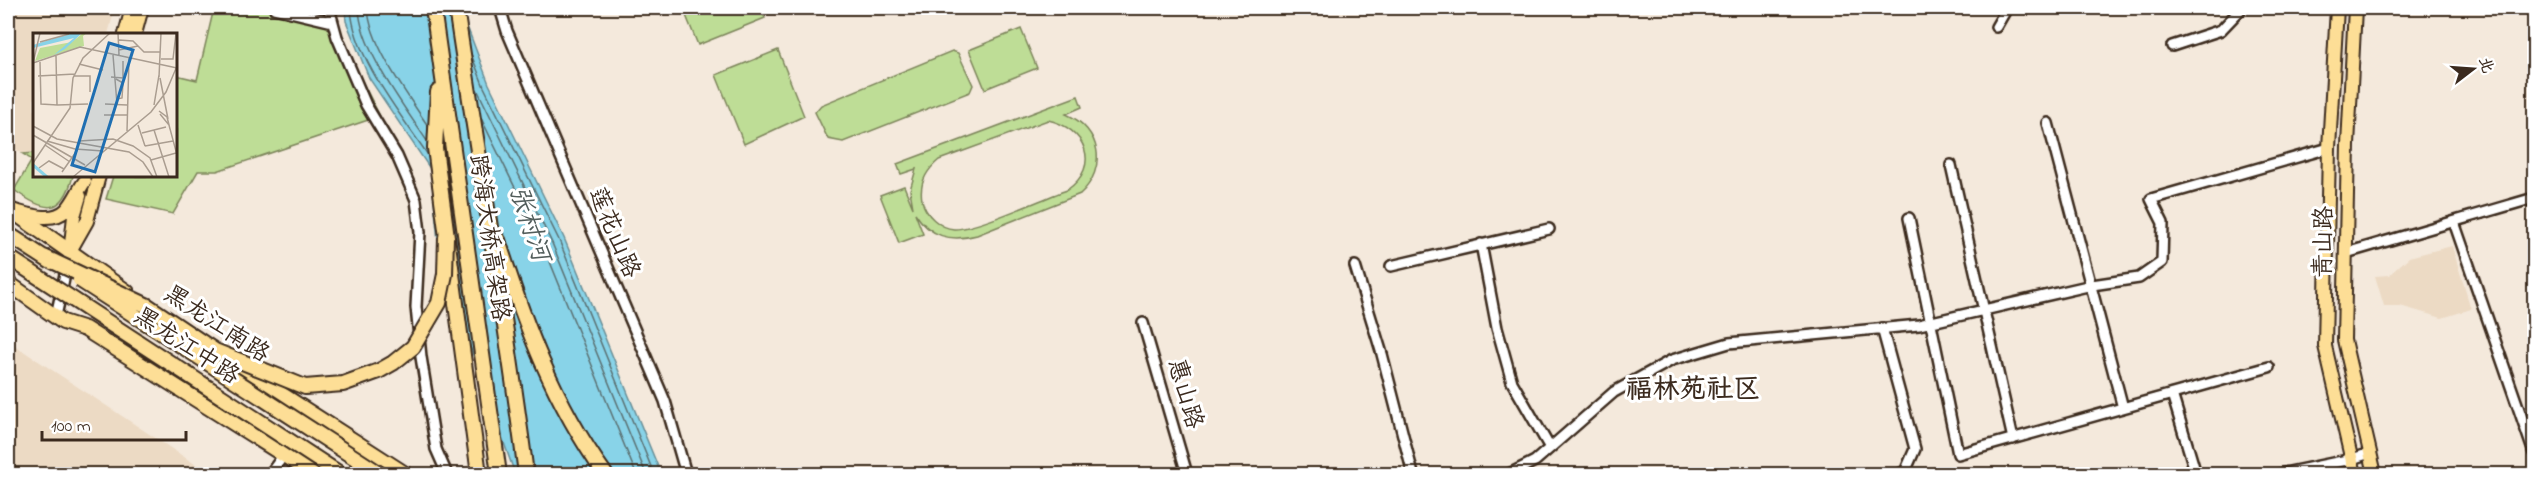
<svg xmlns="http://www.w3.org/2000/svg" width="2542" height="482" font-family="'Indie Flower','LXGW WenKai TC',sans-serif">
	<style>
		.built { fill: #ecdac4 }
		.green { fill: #bedd96; stroke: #7c845a; stroke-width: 1.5; fill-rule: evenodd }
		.water { fill: #88d3e8; stroke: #698f97; stroke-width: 1.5 }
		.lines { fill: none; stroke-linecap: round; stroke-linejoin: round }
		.shore { stroke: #5a6e6f; stroke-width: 1.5 }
		.minor-casing { stroke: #3b2a1e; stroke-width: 14 }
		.major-casing { stroke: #3b2a1e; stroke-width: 16 }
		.highway-casing { stroke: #3b2a1e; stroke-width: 18 }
		.minor { stroke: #fff; stroke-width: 9 }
		.major { stroke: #fdde96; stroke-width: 12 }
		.highway { stroke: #fdde96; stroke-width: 14 }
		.highway-bridge-casing { stroke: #3b2a1e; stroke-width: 18; stroke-linecap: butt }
		.highway-bridge { stroke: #fdde96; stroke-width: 14 }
		.labels { text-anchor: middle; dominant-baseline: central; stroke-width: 6; stroke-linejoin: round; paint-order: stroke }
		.street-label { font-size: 24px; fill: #3b2a1e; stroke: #fff }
		.water-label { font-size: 26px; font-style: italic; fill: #525d5b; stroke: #fff }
		.quarter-label { font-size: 27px; font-weight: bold; fill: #3b2a1e; stroke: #fff }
		.inset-river { fill: none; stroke: #88d3e8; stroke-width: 3 }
		.inset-road { fill: none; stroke: #aa9d90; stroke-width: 1.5 }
		.view { fill: #1f6fb2; fill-opacity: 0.15; stroke: #1f6fb2; stroke-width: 3 }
		.inset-edge { fill: none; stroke: #3b2a1e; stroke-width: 3 }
	</style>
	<rect width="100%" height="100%" fill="#f4e9dc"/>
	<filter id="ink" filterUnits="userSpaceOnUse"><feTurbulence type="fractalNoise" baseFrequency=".0167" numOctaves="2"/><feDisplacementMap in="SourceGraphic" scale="12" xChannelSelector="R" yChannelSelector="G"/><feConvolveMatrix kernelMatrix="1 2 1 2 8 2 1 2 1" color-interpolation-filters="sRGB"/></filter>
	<g filter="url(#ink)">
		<path class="built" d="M8 8H115L108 34H34V176H73L64 197 57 204 49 207 36 206 14 190 32 160 8 144Z
			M2452 246 2471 309 2442 318 2400 306H2384L2375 276 2389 275 2409 257Z
			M8 341 210 474H8Z"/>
		<path class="green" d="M214 8H334C342 46 362 81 380 116L217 171H198L173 214 106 199 113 176H176V75L197 80Z
			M683 8H761L765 18 698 45Z
			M1021 29 1037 68 985 89 969 50Z
			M778 50 804 116 744 144 716 75Z
			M952 51 958 53 973 85 970 92 843 142 828 139 815 112 821 105Z
			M1078 96 1082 107 1066 114C1101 129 1108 168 1080 194L977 235C950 242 930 237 915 213L923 234 899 243 880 195 904 186 913 208 910 190 916 169 901 174 897 164ZM1048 120C1085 128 1102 166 1067 190 1044 198 975 230 954 229 940 228 925 215 922 200 919 184 927 170 939 160Z
			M34 153V176H73C62 218 43 211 14 190L32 160 23 154Z"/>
		<path class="water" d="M345 8H460L489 84 564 238 661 474H515L440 261 431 170 369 78 346 21Z"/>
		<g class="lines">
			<path class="shore" d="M351 8C353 56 401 115 428 155
				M359 8C360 49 404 106 427 141
				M368 8C369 43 408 96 428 126
				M471 54 484 87 559 240 654 474
				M477 89 552 243 646 474
				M481 118 544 247 636 474"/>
			<g class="minor-casing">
				<path id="minor" d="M274 8 333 22
					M329 8 337 37 366 105 397 156 416 200 420 232 416 307 421 357 436 449 447 474
					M500 8 507 31 665 401 686 474
					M1996 27 2007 8
					M2172 46 2221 30 2242 8
					M2048 123 2123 408
					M1951 165 2013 439
					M1909 218 1958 454 2269 367
					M2454 222 2534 453
					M1481 244 1497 328 1512 382 1550 448
					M2346 253 2534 198
					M1355 266 1382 354 1413 474
					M1391 266 1549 229
					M56 316 70 251
					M1143 323 1187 474
					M1882 328 1915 449 1905 472 1899 474
					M2172 394 2196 474
					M270 474 283 456
					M1509 474 1535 461 1614 392 1672 360 1729 343 1919 325 2092 285 2139 278 2162 262 2163 223 2151 199 2329 148
					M2280 474 2352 459 2370 453"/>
			</g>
			<g class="major-casing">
				<path id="major" d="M2337 8 2329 148 2325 346 2355 474
					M2355 8 2348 145 2344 340 2375 474
					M125 34 132 8
					M135 34 142 8
					M15 211C30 215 53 223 66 210 74 202 78 190 85 181
					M71 244 74 216 80 196
					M70 251 87 221 99 176"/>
			</g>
			<g class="highway-casing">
				<path id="highway" d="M433 8 499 474
					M456 8C479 163 506 318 526 474
					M438 92 435 148 479 474
					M8 208 127 292
					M498 240C525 325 553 401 605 474
					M8 283 63 322 85 329 314 474
					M228 360 405 474"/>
			</g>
			<use href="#minor" class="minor"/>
			<use href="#major" class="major"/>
			<use href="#highway" class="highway"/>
			<g class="highway-bridge-casing">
				<path id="highway-bridge" d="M8 234 51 262
					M8 257 340 474
					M44 257 148 306 215 351 305 387 343 384 379 371 393 363 413 347 439 303 445 274 446 237
					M80 280 380 474"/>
			</g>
			<use href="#highway-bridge" class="highway-bridge"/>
		</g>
	</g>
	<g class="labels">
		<g class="street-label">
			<text transform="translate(613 233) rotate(67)">莲花山路</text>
			<text transform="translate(488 238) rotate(82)">跨海大桥高架路</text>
			<text transform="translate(2325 242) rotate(-89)">青山路</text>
			<text transform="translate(216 325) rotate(33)">黑龙江南路</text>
			<text transform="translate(186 347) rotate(33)">黑龙江中路</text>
			<text transform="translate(1184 394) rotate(74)">惠山路</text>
		</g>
		<g class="water-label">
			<text transform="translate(528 224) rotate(71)">张村河</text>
		</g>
		<g class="quarter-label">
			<text x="1693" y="390">福林苑社区</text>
		</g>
	</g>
	<g transform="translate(33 33)">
		<rect width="144" height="144" fill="#f4e9dc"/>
		<path d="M50 0H54L50 3 51 13 2 28 7 15 39 9Z" fill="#bedd96"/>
		<path d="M39 0H49L32 16 21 22 41 5 0 15V12Z" fill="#88d3e8"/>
		<path class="inset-river" d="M0 132 14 144"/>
		<path class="inset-road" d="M85 0 86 22M86 7 100 8 111 19H127M7 9 36 1M86 17 105 13M80 22 84 71M128 26H140L143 0M7 29 8 71 24 72 23 23M0 30 47 14 144 35M0 30 7 0M46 31 70 37M5 43 42 41M41 43H57V59M78 44 90 45V28M126 44 128 0M127 45 135 86M83 46 90 50 89 65 84 66M72 71 94 72M24 72 55 71M121 72 126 42M126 78 134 84 137 96M127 81 136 92 144 122M71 82H94M105 92 112 113M0 93 24 106 96 119 110 129 120 144M121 97 136 144M94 98 96 25M109 100 133 94M0 102 52 132M14 108 42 116 70 118M46 108 80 106 100 113 117 125 124 144M12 112 37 129M112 113 140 108M118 127 143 120M0 130 37 75 40 45 50 25 77 0M6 135 16 128 31 136M29 139 45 116M40 144 118 79 133 59 144 33"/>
		<path class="view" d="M76 10 100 17 62 139 39 132Z"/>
		<rect width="144" height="144" class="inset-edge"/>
	</g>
	<rect width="2542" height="482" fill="none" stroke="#fff" stroke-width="30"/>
	<rect x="15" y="15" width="2512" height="452" fill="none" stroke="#3b2a1e" stroke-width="2" filter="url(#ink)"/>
	<g transform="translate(2473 69) rotate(73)" stroke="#ffffff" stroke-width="4.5" paint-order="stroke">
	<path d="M0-4.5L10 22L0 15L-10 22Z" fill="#3b2a1e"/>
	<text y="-9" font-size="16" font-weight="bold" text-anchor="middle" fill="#3b2a1e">北</text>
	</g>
	<path d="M42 431v9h144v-9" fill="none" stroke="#3b2a1e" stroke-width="3"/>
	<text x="51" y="431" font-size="18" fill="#3b2a1e" stroke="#ffffff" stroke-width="4.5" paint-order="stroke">100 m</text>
</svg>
